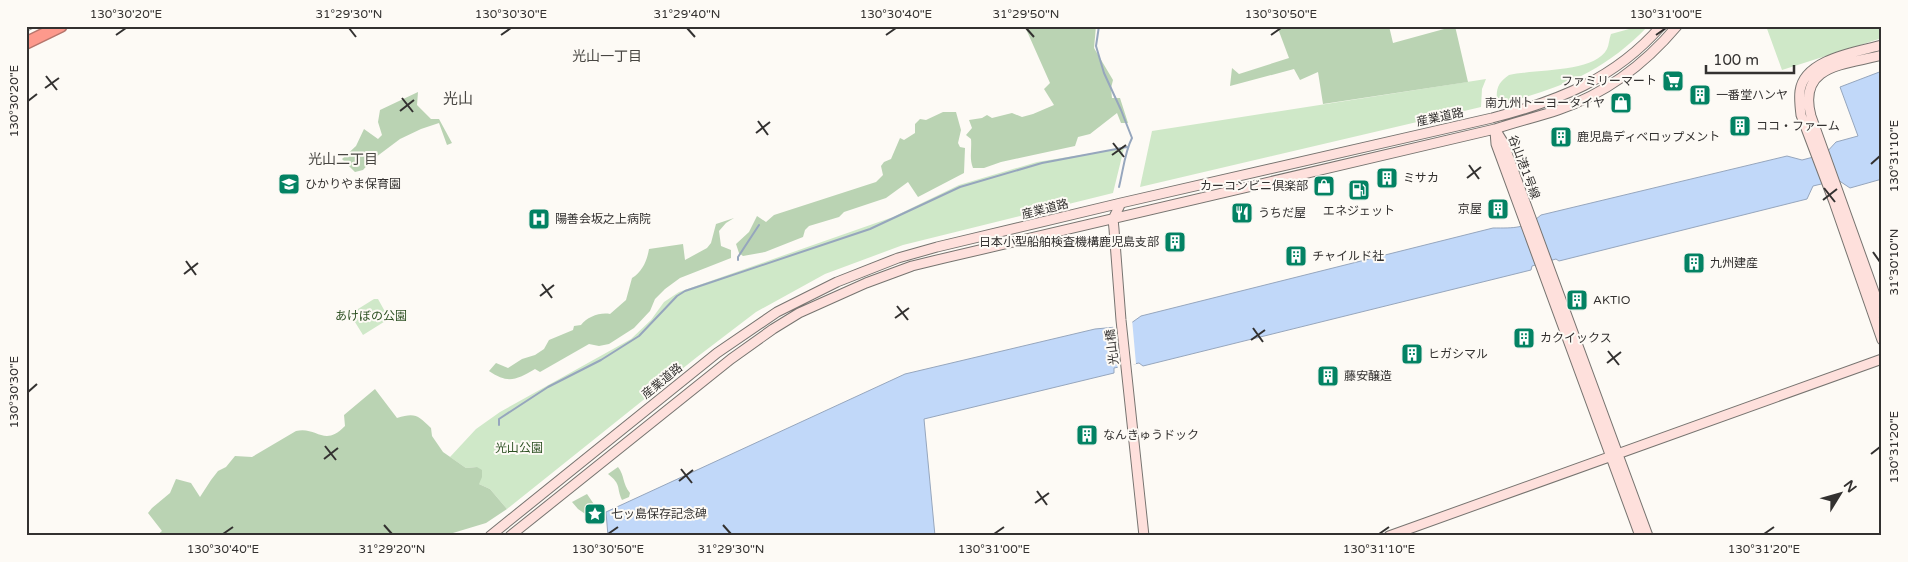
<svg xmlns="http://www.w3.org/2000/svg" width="1908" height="562" font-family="'Varela Round','Noto Sans JP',sans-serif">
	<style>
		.green { fill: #cfe8c8 }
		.forest { fill: #bad3b3 }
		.water { fill: #c1d8f9; stroke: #96a6bd }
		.pier { fill: #fdfaf5 }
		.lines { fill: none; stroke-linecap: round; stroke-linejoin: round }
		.stream { stroke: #96a6bd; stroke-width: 2 }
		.secondary-casing { stroke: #777470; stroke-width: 11 }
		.highway-casing { stroke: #b6756c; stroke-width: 14 }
		.secondary { stroke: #fee0dc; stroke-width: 9 }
		.highway { stroke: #fd998c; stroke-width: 11 }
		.rail-casing { stroke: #969390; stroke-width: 4 }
		.rail { stroke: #fdfaf5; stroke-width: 2; stroke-dasharray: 5.5; stroke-linecap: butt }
		.ticks { fill: none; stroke: #333130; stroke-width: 2 }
		.labels { text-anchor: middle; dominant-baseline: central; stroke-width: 4; stroke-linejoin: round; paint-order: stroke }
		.poi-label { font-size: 12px; fill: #333130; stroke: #fdfaf5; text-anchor: start }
		.street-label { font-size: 12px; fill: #333130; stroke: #fdfaf5 }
		.park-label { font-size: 12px; fill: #2e5124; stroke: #fdfaf5 }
		.neighbourhood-label { font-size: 14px; fill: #484642; stroke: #fdfaf5 }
		.quarter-label { font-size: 15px; fill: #484642; stroke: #fdfaf5 }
		.neatline { fill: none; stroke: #333130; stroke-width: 2 }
		.ticks-label { font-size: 12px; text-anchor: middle; fill: #333130 }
	</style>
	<rect width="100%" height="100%" fill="#fdfaf5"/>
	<path class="green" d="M1640 26H1648C1602 74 1559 88 1498 105 1495 91 1497 83 1509 75 1533 69 1595 73 1607 49 1609 45 1609 39 1611 34Z
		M1766 26H1882V38L1782 70Z
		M1486 79 1482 89 1481 107 1140 187 1152 131Z
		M1124 148 1113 193 903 245 825 274 756 312 697 357 507 509 490 489 479 484 477 467 466 468 450 457 476 429 500 412 631 339 651 320 664 302 679 292 893 217 959 185 1037 162Z
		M374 299H378L388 317 387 320 363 335 350 314Z"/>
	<path class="forest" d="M1021 26H1096L1094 48 1113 80 1111 88 1112 98H1120L1128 123H1121L1117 113 1090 134 1078 137 1075 146 1001 162 984 168H973C969 158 972 150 971 139L966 135 972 128 969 120 982 118 987 115 992 118 1012 113 1022 117 1033 114 1054 105 1044 89 1050 83 1026 29Z
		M1277 26H1389L1393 43 1455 26 1468 82 1323 104 1318 72 1300 80 1294 69 1230 86 1232 68 1239 74 1289 58Z
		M418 92 417 105 431 119H439L452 143 447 145 439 123 421 129 400 139 372 160 363 170 355 172 342 159 356 146 364 129 378 139 382 135 378 122 380 110Z
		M943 112H956L961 130 958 143 960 147 965 148 964 173 918 197 908 182 886 198 844 212 839 217 809 226 805 230 803 237 765 252 743 256 739 253 736 244 749 232 757 216 766 222 774 215 876 182 883 175 881 166 884 162 891 159 900 138 904 140 915 133V124L920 119 926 120Z
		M734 218 726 223 719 231 721 246 731 250V258L680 278 665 289 655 299 650 311 634 328 609 344 599 346 589 344 540 372 535 369C516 380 508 384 489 371L496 363 508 368 522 359 535 355 544 349 549 340 573 330 574 326 581 325C587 317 600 312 610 314L626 300 632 278C642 272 647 261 649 249L683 244 685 260 707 248 711 243 716 224Z
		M375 389 397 418C416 412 418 416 431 428L432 436 443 452 466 468 477 467 482 470V477L479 484 490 489 507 509 486 523 443 536H156L162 531 148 513 152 508 170 493 176 479 191 483 200 497 211 480 218 471 226 467 235 456 252 457 296 431C317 426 324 448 345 426L344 415Z
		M618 467C625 476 622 483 630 493L629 497 622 500C616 487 622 485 608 474Z
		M587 494 602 516 597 522 578 509 572 502Z"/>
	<path class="water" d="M1882 71V179L1850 188 1838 180 1813 186 1807 199 1559 261 1556 259 1532 266 1531 270 1143 366 1139 363 1114 368V373L924 419 935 536H608L606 512 905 374 1095 329 1127 326 1141 316 1493 228C1514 228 1525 229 1541 215L1787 156 1802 160 1825 154 1836 142 1858 136 1840 87Z"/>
	<path class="pier" d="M1132 319 1136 364 1118 370 1113 325 1126 324Z"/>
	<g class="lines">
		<path class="stream" d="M1099 26 1096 46 1104 73 1121 110 1132 138C1125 151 1123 171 1119 187
			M738 260V257L759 225
			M499 425V419L548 387 601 360 639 336 677 296 685 291 870 229 960 187 1042 163 1127 147"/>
		<g class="secondary-casing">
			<path id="secondary" d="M1882 45C1857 52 1804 59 1800 91 1799 99 1800 107 1801 115L1834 202 1882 340
				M1882 55C1846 65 1797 64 1811 116L1882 314
				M1495 129 1503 142 1648 536
				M1495 131 1496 144 1640 536
				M1121 203 1113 219 1114 229 1121 320 1144 536
				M490 536 717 353 777 312 837 282 898 258 937 247 1121 203 1492 118C1558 101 1615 79 1661 26
				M510 536 731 359 773 329 799 313 866 283 912 266 945 258 1495 129C1516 122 1537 117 1558 110 1605 94 1645 64 1677 26
				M1389 536 1882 359"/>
		</g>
		<g class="highway-casing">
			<path id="highway" d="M26 43 61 26"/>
		</g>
		<use href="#secondary" class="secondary"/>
		<use href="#highway" class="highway"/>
		<g class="rail-casing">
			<path id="rail" d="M26 30 34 26"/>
		</g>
		<use href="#rail" class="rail"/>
	</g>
	<path class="ticks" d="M349 28 356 37M687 28 695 37M1026 28 1034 37M116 35 126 28M501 35 511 28M886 35 896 28M1271 35 1281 28M1656 35 1666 28M46 76 57 90M45 88 59 78M402 98 413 112M28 101 37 94M400 111 414 100M758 121 768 135M756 133 770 122M1113 143 1124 157M1112 155 1126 145M1871 164 1880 156M1469 165 1479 179M1467 178 1481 167M1824 188 1835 202M1823 200 1837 189M1873 252 1880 262M186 261 196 275M184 274 198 263M542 284 552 298M540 296 554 285M897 306 908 320M895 318 909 308M1253 328 1263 342M1251 340 1265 330M1608 351 1619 365M1607 363 1621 352M28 392 37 384M325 446 336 460M1871 454 1880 447M324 459 338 448M681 469 692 483M679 481 693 470M1037 491 1047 505M1035 503 1049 493M384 525 392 534M723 525 731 534M223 534 233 527M608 534 618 527M994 534 1004 527M1379 534 1389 527M1764 534 1774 527"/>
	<defs>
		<g id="supermarket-square" transform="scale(1.125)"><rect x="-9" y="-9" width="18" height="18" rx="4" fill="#038263" stroke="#fdfaf5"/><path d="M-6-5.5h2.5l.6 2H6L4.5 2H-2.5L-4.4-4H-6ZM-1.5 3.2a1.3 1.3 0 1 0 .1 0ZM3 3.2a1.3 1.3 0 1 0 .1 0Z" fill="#fff"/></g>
		<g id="building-square" transform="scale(1.125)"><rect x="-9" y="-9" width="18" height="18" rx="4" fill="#038263" stroke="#fdfaf5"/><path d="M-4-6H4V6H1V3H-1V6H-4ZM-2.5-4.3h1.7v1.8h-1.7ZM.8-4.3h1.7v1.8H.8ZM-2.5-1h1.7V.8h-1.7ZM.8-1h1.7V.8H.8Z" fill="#fff"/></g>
		<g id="shop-square" transform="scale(1.125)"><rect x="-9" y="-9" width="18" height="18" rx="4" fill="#038263" stroke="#fdfaf5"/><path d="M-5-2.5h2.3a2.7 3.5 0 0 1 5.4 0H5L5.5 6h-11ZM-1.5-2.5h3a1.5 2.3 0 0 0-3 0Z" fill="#fff"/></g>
		<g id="school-square" transform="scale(1.125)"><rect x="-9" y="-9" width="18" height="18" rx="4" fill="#038263" stroke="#fdfaf5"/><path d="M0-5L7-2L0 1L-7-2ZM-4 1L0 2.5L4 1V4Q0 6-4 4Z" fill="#fff"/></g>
		<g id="fuel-square" transform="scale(1.125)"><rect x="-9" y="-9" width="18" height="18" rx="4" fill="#038263" stroke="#fdfaf5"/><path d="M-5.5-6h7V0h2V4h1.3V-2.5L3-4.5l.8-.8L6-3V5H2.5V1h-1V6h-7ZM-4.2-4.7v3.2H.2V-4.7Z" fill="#fff"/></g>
		<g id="restaurant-square" transform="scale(1.125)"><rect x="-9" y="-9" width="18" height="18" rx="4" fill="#038263" stroke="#fdfaf5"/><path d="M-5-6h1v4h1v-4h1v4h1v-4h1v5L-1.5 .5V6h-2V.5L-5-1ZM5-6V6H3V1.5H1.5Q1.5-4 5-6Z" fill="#fff"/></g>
		<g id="hospital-square" transform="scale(1.125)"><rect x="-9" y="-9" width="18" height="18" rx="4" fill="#038263" stroke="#fdfaf5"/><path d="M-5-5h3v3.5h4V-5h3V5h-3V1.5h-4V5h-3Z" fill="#fff"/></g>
		<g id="sight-square" transform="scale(1.125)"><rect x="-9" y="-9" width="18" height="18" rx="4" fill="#038263" stroke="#fdfaf5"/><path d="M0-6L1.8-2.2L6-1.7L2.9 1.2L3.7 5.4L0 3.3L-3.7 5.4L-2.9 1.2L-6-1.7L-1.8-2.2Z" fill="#fff"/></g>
	</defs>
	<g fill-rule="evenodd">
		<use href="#supermarket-square" x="1673" y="81"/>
		<use href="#building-square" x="1700" y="95"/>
		<use href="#shop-square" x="1621" y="103"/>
		<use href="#building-square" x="1740" y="126"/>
		<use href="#building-square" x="1561" y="137"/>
		<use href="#building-square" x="1387" y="178"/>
		<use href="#school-square" x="289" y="184"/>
		<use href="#shop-square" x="1324" y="186"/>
		<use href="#fuel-square" x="1359" y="190"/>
		<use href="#building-square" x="1498" y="209"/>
		<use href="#restaurant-square" x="1242" y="213"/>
		<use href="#hospital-square" x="539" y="219"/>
		<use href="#building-square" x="1175" y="242"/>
		<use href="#building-square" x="1296" y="256"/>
		<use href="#building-square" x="1694" y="263"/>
		<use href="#building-square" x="1577" y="300"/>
		<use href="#building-square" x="1524" y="338"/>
		<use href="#building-square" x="1412" y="354"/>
		<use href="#building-square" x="1328" y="376"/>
		<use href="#building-square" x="1087" y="435"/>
		<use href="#sight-square" x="595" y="514"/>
	</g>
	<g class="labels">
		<g class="poi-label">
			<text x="1657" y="81" text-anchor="end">ファミリーマート</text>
			<text x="1716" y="95">一番堂ハンヤ</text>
			<text x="1605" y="103" text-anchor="end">南九州トーヨータイヤ</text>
			<text x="1756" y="126">ココ・ファーム</text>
			<text x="1577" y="137">鹿児島ディベロップメント</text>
			<text x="1403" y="178">ミサカ</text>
			<text x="305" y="184">ひかりやま保育園</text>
			<text x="1308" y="186" text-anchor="end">カーコンビニ倶楽部</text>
			<text x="1482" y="209" text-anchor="end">京屋</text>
			<text x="1359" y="211" text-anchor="middle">エネジェット</text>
			<text x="1258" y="213">うちだ屋</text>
			<text x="555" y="219">陽善会坂之上病院</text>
			<text x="1159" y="242" text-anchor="end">日本小型船舶検査機構鹿児島支部</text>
			<text x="1312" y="256">チャイルド社</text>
			<text x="1710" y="263">九州建産</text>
			<text x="1593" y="300">AKTIO</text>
			<text x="1540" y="338">カクイックス</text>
			<text x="1428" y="354">ヒガシマル</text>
			<text x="1344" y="376">藤安醸造</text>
			<text x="1103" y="435">なんきゅうドック</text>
			<text x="611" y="514">七ッ島保存記念碑</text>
		</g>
		<g class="street-label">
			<text transform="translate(1440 117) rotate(-12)">産業道路</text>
			<text transform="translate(1524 167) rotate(69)">谷山港1号線</text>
			<text transform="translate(1045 209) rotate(-14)">産業道路</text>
			<text transform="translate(1112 347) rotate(-97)">光山橋</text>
			<text transform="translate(662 381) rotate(-39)">産業道路</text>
		</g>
		<g class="park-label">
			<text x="371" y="316">あけぼの公園</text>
			<text x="519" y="448">光山公園</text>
		</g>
		<g class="neighbourhood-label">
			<text x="607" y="56">光山一丁目</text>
			<text x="343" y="159">光山二丁目</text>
		</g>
		<g class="quarter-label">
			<text x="458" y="99">光山</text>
		</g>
	</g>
	<rect width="1908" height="562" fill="none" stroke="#fdfaf5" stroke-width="55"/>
	<g transform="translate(1840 494) rotate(53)" stroke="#fdfaf5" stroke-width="4" paint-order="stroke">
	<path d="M0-4L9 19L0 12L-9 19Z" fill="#333130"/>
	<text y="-8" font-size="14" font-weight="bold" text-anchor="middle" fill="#333130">N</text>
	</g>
	<path d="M1706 65v8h88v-8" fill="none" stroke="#333130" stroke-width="2.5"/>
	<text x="1713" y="65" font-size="15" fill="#333130" stroke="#fdfaf5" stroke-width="4" paint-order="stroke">100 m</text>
	<rect x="28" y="28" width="1852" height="506" class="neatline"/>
	<g class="ticks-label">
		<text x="126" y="18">130°30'20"E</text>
		<text x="349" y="18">31°29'30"N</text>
		<text x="511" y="18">130°30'30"E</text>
		<text x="687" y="18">31°29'40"N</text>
		<text x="896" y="18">130°30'40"E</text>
		<text x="1026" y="18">31°29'50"N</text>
		<text x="1281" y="18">130°30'50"E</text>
		<text x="1666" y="18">130°31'00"E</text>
		<text transform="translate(14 101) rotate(-90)" y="4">130°30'20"E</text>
		<text transform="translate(1894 156) rotate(-90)" y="4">130°31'10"E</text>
		<text transform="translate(1894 262) rotate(-90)" y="4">31°30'10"N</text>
		<text transform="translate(14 392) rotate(-90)" y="4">130°30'30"E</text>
		<text transform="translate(1894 447) rotate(-90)" y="4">130°31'20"E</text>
		<text x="223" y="553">130°30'40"E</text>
		<text x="392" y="553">31°29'20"N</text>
		<text x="608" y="553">130°30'50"E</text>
		<text x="731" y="553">31°29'30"N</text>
		<text x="994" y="553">130°31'00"E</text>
		<text x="1379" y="553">130°31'10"E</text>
		<text x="1764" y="553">130°31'20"E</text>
	</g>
</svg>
